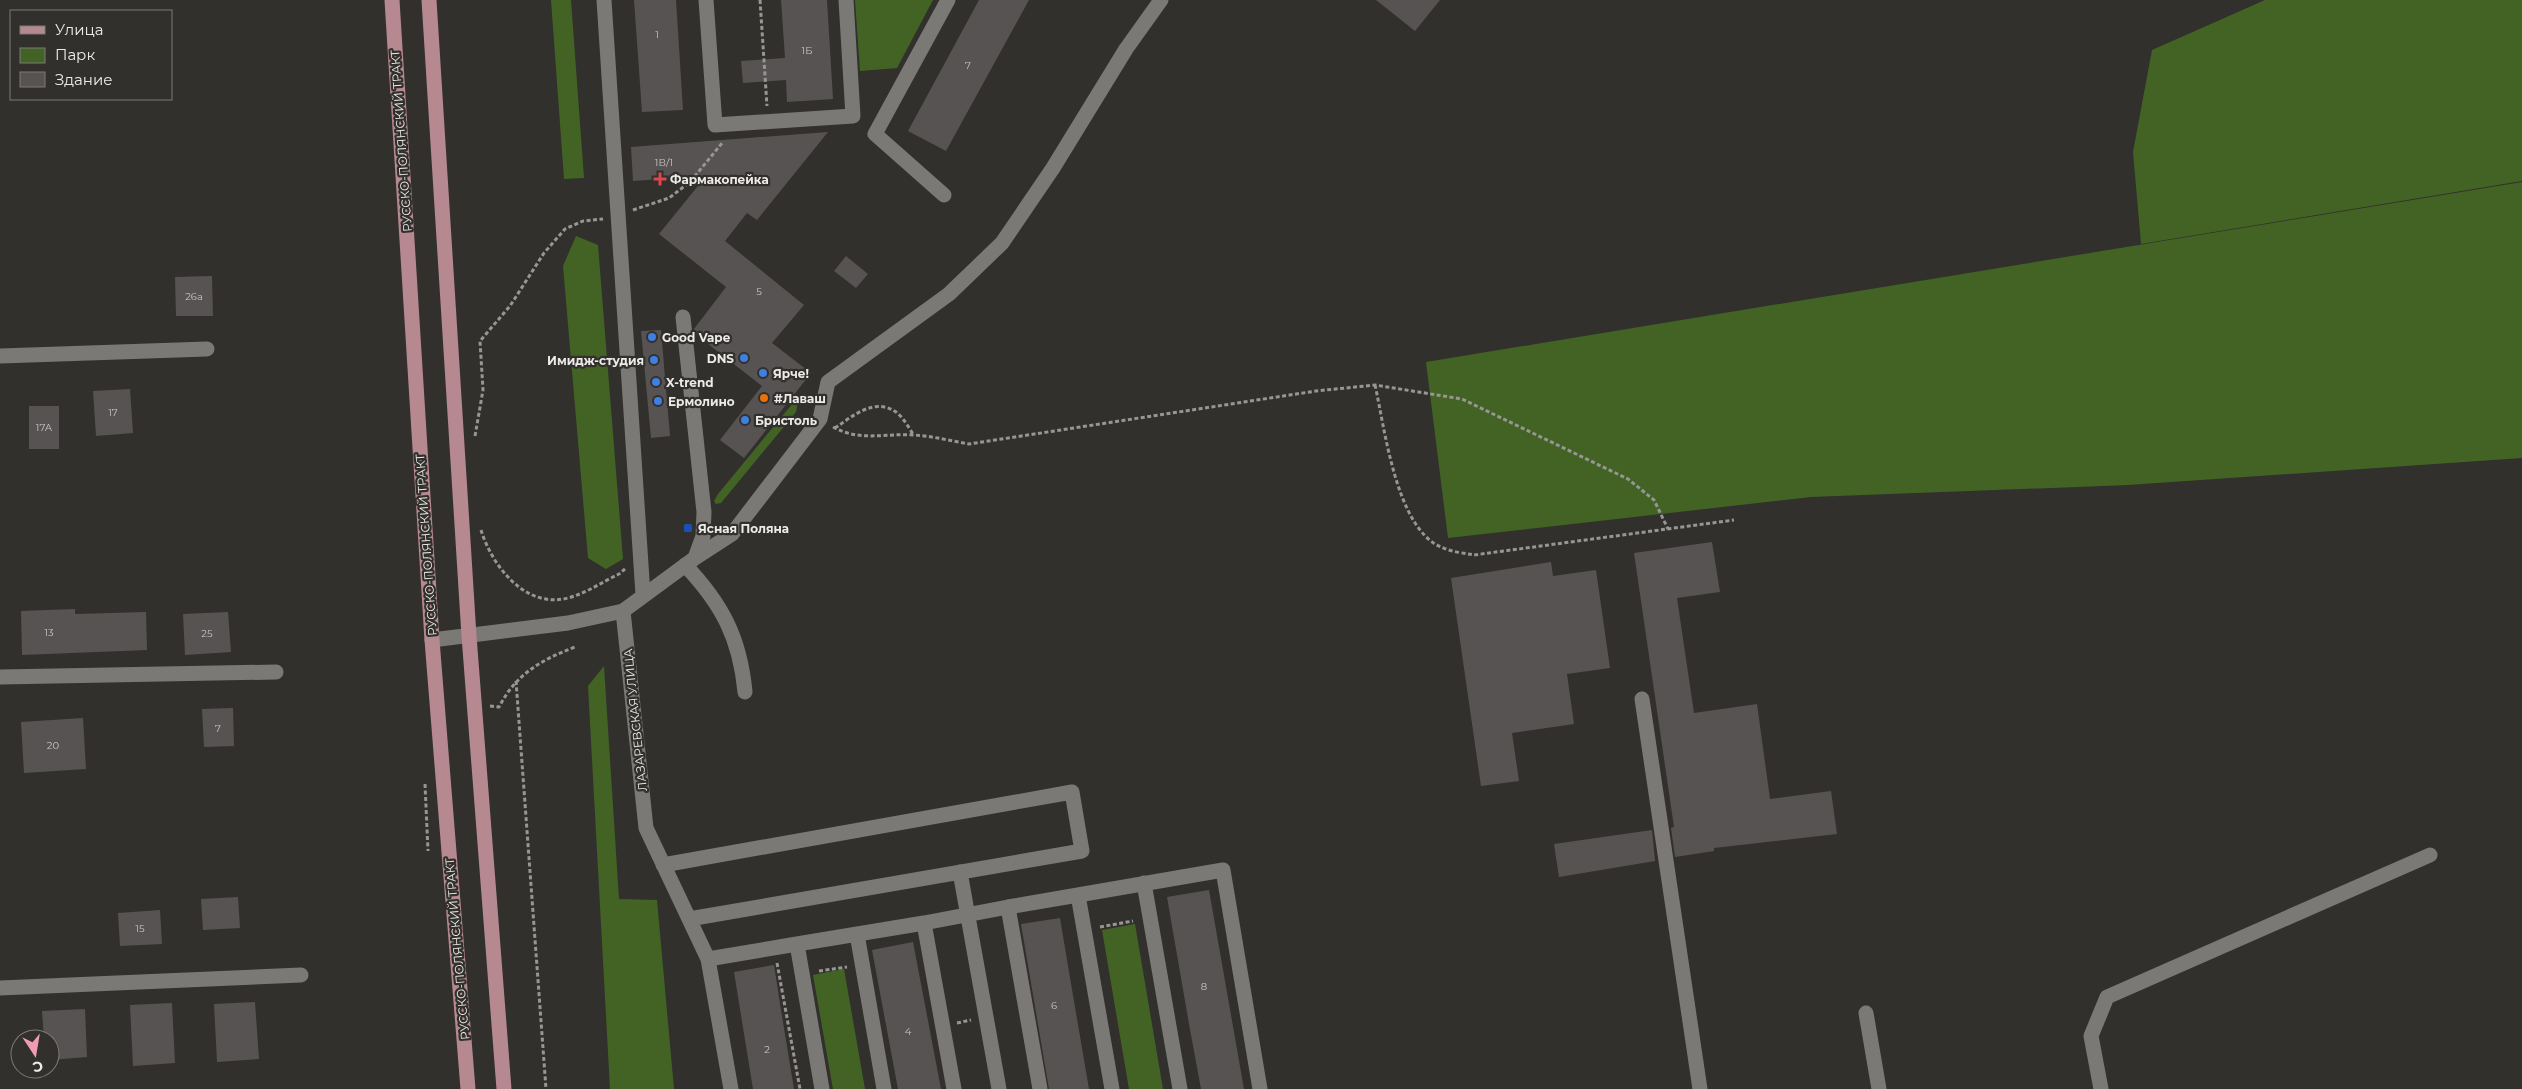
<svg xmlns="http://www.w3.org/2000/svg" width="2522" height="1089" font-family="Montserrat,sans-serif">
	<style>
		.green { fill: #436325 }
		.building { fill: #585353 }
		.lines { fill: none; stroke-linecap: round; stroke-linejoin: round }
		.path { stroke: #979694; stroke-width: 3; stroke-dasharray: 4 2.5; stroke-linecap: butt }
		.minor { stroke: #7a7975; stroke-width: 15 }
		.major { stroke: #b68890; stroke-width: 15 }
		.health-dot { fill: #e0444e; stroke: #31302d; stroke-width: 2 }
		.shop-dot { fill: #3f7fe0; stroke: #31302d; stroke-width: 2 }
		.food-dot { fill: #e8710a; stroke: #31302d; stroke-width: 2 }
		.transit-dot { fill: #1a4fb4; stroke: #31302d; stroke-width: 2 }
		.labels { text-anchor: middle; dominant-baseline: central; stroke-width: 4.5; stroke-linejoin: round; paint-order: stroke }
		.number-label { font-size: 10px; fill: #c7c5c4 }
		.street-label { font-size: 12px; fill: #ecebe9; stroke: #31302d }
		.poi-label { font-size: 12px; font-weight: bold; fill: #ecebe9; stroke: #31302d; text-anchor: start }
	</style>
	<rect width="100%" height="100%" fill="#31302d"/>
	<path class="green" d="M551 0H571L584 178 564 179Z
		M855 0H933L897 68 860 71Z
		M2265 0H2522V181L2141 244 2133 152 2152 50Z
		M2522 182V458L2128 485 1811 497 1448 538 1426 362Z
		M576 236 598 245 623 559 606 569 588 558 563 266Z
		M798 402 796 412 721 503 716 504 714 501 718 494 793 403Z
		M604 666 619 899 657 900 674 1089H610L588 686Z
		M1135 924 1163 1089H1129L1102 930Z
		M844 969 865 1089H833L813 975Z"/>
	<path class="building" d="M634 0H676L683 110 642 112Z
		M781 0H827L833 99 787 102 786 80 743 83 741 61 785 58Z
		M979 0H1029L946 151 908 131Z
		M1376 0H1440L1415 31Z
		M828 132 757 220 747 213 725 241 804 305 772 343 811 373 744 458 720 440 762 386 694 333V329L726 287 659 234 706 176 633 181 631 147Z
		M846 256 868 274 856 288 834 271Z
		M212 276 213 316H176L175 277Z
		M661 330 670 436 651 438 641 331Z
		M130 389 133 433 96 436 93 391Z
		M29 406H59V449H29Z
		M1712 542 1720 592 1677 598 1694 713 1757 704 1770 799 1831 791 1837 834 1714 848V851L1675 857 1671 828 1674 827 1634 553Z
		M1551 562 1553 576 1596 570 1610 668 1567 674 1574 724 1512 733 1519 781 1481 786 1451 578Z
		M75 609V614L146 612 147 650 22 655 21 611Z
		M228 612 231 652 185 655 183 614Z
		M233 708 234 746 204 747 202 709Z
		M83 718 86 769 24 773 21 722Z
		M1652 830 1655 861 1559 877 1554 844Z
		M1209 890 1244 1089H1201L1189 1024 1167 897Z
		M238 897 240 928 203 930 201 899Z
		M160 910 162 944 120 946 118 913Z
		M1060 918 1068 966 1089 1089H1049L1021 924Z
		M913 942 941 1089H898L872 950Z
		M774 965 781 1010 794 1089H753L734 972Z
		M255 1002 259 1059 217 1062 214 1004Z
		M172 1003 175 1063 133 1066 130 1005Z
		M85 1009 87 1057 50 1060V1039H44L42 1011Z"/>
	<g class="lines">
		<path class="path" d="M760 0 767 106
			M633 210 669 198 690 182 723 142
			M1375 385C1385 429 1396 528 1441 547 1451 552 1464 553 1474 555L1734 520
			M833 427C860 442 885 433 914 435 932 436 951 441 969 444L1316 391 1375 385 1462 399 1628 479 1654 500 1668 529
			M835 428C853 416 874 397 896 412 903 417 909 428 913 434
			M475 436 483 390 480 341 510 306 544 253 565 229 583 221 603 219
			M481 530C491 563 522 606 563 599 582 596 602 582 619 574L625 569
			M516 681 546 1089
			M490 706 499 707C516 674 541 660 575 647
			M425 784 428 851
			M1100 927 1133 921
			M777 963 800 1089
			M819 971 847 967
			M957 1023 971 1020"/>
		<path class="minor" d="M604 0 643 595
			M706 0 715 125 853 116 846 0
			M944 195 875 134 948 0
			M683 317 704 512 703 536 695 558
			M0 356 207 349
			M685 565C722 604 740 638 745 692
			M623 611 646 828 708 959 797 944 822 1089
			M432 640 568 623 623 611 695 558 732 534 820 419 828 382 949 294 1002 243 1053 168 1126 49 1161 0
			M0 677 276 672
			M1642 699 1700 1089
			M663 865 1072 792 1082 851 689 919
			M960 872 999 1089
			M1144 883 1180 1089
			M1078 895 1223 870 1260 1089
			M1008 907 1078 895 1112 1089
			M924 923 1008 907 1040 1089
			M857 934 884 1089
			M797 944 924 923 954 1089
			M708 959 731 1089
			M0 988 301 975
			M1866 1013 1879 1089
			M2101 1089 2091 1036 2107 997 2430 855"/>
		<path class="major" d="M392 0 432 640 468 1089
			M429 0 469 636 504 1089"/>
	</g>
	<path class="health-dot" d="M657.5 171.5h5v5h5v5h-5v5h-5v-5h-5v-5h5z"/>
	<g class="shop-dot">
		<circle cx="652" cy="337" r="5"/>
		<circle cx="744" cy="358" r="5"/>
		<circle cx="654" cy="360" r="5"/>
		<circle cx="763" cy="373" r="5"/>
		<circle cx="656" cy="382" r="5"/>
		<circle cx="658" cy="401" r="5"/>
		<circle cx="745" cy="420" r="5"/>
	</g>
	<circle class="food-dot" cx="764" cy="398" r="5"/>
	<rect class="transit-dot" x="683" y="523" width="10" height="10" rx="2.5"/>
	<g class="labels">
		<g class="number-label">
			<text x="657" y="34">1</text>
			<text x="807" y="50">1Б</text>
			<text x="968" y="65">7</text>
			<text x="664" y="162">1В/1</text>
			<text x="759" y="291">5</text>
			<text x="194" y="296">26а</text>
			<text x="113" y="412">17</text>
			<text x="44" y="427">17А</text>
			<text x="49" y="632">13</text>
			<text x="207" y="633">25</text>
			<text x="218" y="728">7</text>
			<text x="53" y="745">20</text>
			<text x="140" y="928">15</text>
			<text x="1204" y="986">8</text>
			<text x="1054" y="1005">6</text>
			<text x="908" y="1031">4</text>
			<text x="767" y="1049">2</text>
		</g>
		<g class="street-label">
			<text transform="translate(401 141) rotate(-94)">РУССКО-ПОЛЯНСКИЙ ТРАКТ</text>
			<text transform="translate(426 545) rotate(-94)">РУССКО-ПОЛЯНСКИЙ ТРАКТ</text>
			<text transform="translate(635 720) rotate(-96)">ЛАЗАРЕВСКАЯ УЛИЦА</text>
			<text transform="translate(457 949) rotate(-95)">РУССКО-ПОЛЯНСКИЙ ТРАКТ</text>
		</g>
		<g class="poi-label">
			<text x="670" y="179">Фармакопейка</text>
			<text x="662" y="337">Good Vape</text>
			<text x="734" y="358" text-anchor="end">DNS</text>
			<text x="644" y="360" text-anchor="end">Имидж-студия</text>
			<text x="773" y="373">Ярче!</text>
			<text x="666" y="382">X-trend</text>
			<text x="774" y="398">#Лаваш</text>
			<text x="668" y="401">Ермолино</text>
			<text x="755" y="420">Бристоль</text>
			<text x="698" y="528">Ясная Поляна</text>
		</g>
	</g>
	<rect x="10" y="10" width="162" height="90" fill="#31302d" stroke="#7c7b78"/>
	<rect x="20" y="26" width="25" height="8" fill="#b68890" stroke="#7c7b78"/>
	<text x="55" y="35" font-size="15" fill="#ecebe9">Улица</text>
	<rect x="20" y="48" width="25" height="15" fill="#436325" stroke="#7c7b78"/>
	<text x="55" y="60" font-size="15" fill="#ecebe9">Парк</text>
	<rect x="20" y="72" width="25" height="15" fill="#585353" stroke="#7c7b78"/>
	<text x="55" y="85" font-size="15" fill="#ecebe9">Здание</text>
	<g transform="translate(35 1054) rotate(168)"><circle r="24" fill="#31302d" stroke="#7c7b78"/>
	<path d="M0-4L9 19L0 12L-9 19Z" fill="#f09ab4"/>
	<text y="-8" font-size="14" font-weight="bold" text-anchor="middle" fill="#ecebe9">С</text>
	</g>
</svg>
